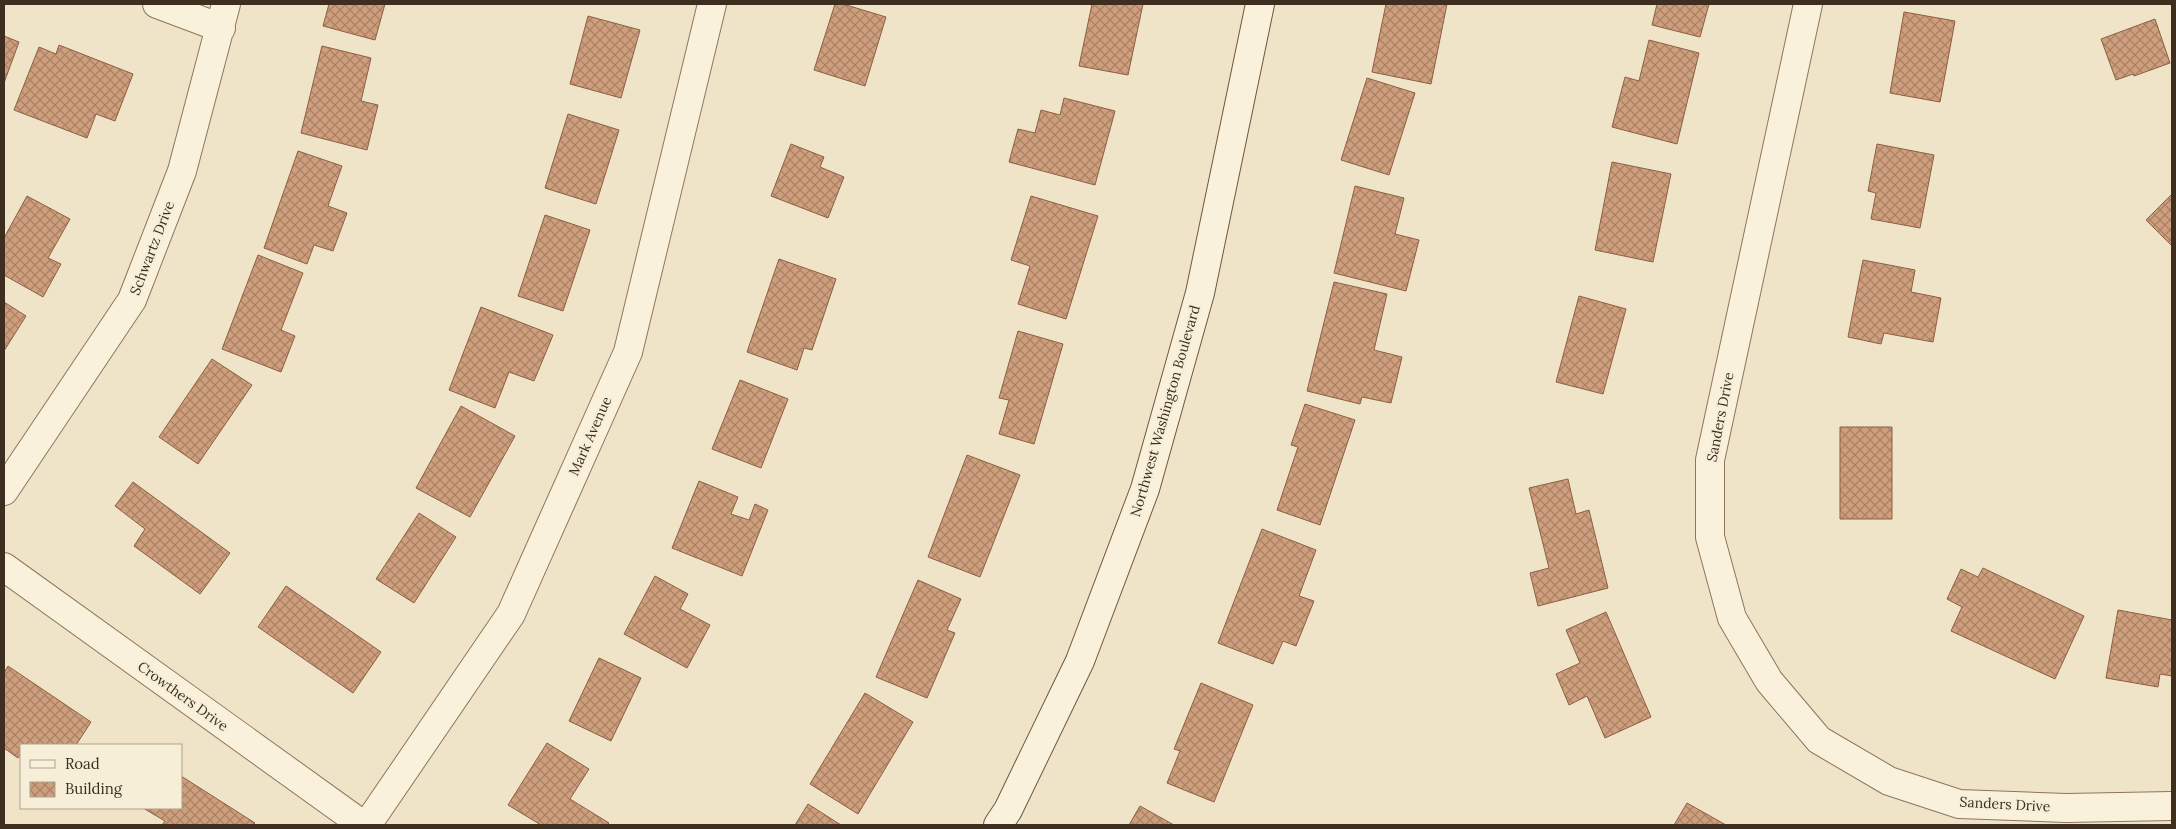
<svg xmlns="http://www.w3.org/2000/svg" width="2176" height="829" font-family="Lora,serif">
	<style>
		.building { fill: url(#building-cross-hatch); stroke: #8d5f41 }
		.lines { fill: none; stroke-linecap: round; stroke-linejoin: round }
		.minor-casing { stroke: #8d765c; stroke-width: 30 }
		.secondary-casing { stroke: #6f573f; stroke-width: 30 }
		.minor { stroke: #faf1dc; stroke-width: 28 }
		.secondary { stroke: #faf1dc; stroke-width: 28 }
		.labels { text-anchor: middle; dominant-baseline: central; stroke-width: 4.5; stroke-linejoin: round; paint-order: stroke }
		.street-label { font-size: 14px; fill: #3d2e20; stroke: #f7eed8 }
	</style>
	<defs>
		<pattern id="building-cross-hatch" width="8" height="8" patternUnits="userSpaceOnUse" patternTransform="scale(1.25)"><rect width="8" height="8" fill="#cf9f7d"/><path d="M0 0l8 8M0 8l8-8" fill="none" stroke="#a98266"/></pattern>
	</defs>
	<rect width="100%" height="100%" fill="#f0e4c8"/>
	<path class="building" d="M329 4H385L375 40 323 26Z
		M835 4H843L886 17 865 86 814 70Z
		M1092 4H1143L1128 75 1079 66Z
		M1386 4H1447L1431 84 1372 72Z
		M1657 4H1709L1700 37 1652 25Z
		M1904 12 1955 21 1940 102 1890 93Z
		M588 16 640 30 621 98 570 84Z
		M2155 19 2170 63 2134 76 2133 74 2116 80 2101 39Z
		M4 36 19 42 4 83Z
		M1649 40 1699 53 1677 144 1612 127 1625 77 1639 81Z
		M59 45 133 74 115 121 96 114 87 138 14 110 39 47 56 54Z
		M322 46 371 58 361 101 378 105 367 150 301 133Z
		M1367 78 1415 93 1389 175 1341 160Z
		M1064 98 1115 111 1095 185 1009 162 1018 129 1035 133 1041 110 1060 115Z
		M568 114 619 130 596 204 545 188Z
		M791 144 824 157 820 167 844 177 828 218 771 196Z
		M1877 144 1934 155 1920 228 1871 219 1876 193 1868 191Z
		M298 151 342 166 328 206 347 213 333 251 314 245 307 264 264 248Z
		M1612 162 1671 174 1653 262 1595 250Z
		M1355 186 1404 198 1395 234 1419 240 1406 291 1334 273Z
		M2172 194V246L2146 220Z
		M27 196 70 219 48 258 61 264 43 297 4 275V238Z
		M1031 196 1098 216 1066 319 1018 304 1030 266 1011 260Z
		M545 215 590 230 563 311 518 296Z
		M258 255 303 273 281 330 295 336 281 372 222 349Z
		M779 259 836 279 812 350 804 348 797 370 747 352Z
		M1863 260 1915 270 1911 292 1941 298 1933 342 1884 333 1881 344 1848 337Z
		M1334 282 1387 294 1374 350 1402 357 1391 403 1362 397 1360 404 1307 391Z
		M1579 296 1626 309 1603 394 1556 382Z
		M4 302 26 316 4 351Z
		M481 307 553 335 534 381 509 372 495 408 449 390Z
		M1018 331 1063 344 1034 444 999 434 1009 400 999 398Z
		M212 359 252 385 198 464 159 437Z
		M740 380 788 399 761 468 712 449Z
		M1305 404 1355 420 1320 525 1277 510 1298 447 1291 445Z
		M461 406 515 436 470 517 416 488Z
		M1840 427H1892V519H1840Z
		M967 455 1020 475 980 577 928 557Z
		M1568 479 1576 514 1589 510 1608 588 1538 606 1530 573 1549 568 1529 488Z
		M699 481 738 497 731 514 749 520 755 504 768 510 742 576 672 548Z
		M133 482 230 553 200 594 134 546 145 529 115 506Z
		M419 513 456 537 414 603 376 579Z
		M1262 529 1316 550 1299 596 1314 601 1296 646 1283 641 1273 664 1218 643Z
		M1983 568 2084 616 2055 679 1951 631 1962 607 1947 599 1961 569 1978 577Z
		M655 576 688 594 680 609 710 625 687 668 624 634Z
		M918 580 961 599 947 630 955 633 927 698 876 677Z
		M286 586 381 652 353 693 258 627Z
		M2118 610 2172 620V615V676L2160 674 2158 687 2106 678Z
		M1606 612 1651 717 1605 738 1587 696 1569 705 1556 674 1580 663 1566 630Z
		M599 658 641 678 611 741 569 721Z
		M8 666 91 722 76 745H21V753L18 758 4 748V673Z
		M1201 683 1253 705 1214 802 1167 783 1180 751 1174 749Z
		M865 693 913 722 858 814 810 784Z
		M547 743 589 769 570 799 609 823 607 825H541L508 805Z
		M181 776 255 823 253 825H162L165 821 143 808H181Z
		M1687 803 1726 825H1674Z
		M808 804 841 825H795Z
		M1140 806 1174 825H1129Z"/>
	<g class="lines">
		<g class="minor-casing">
			<path id="minor" d="M157 4 221 28
				M1808 4 1710 460V537L1732 618 1769 681 1819 740 1889 781 1959 804 2066 808 2172 806
				M4 491 132 300 182 171 226 4
				M4 567 363 825
				M367 825 511 614 628 352 712 4"/>
		</g>
		<g class="secondary-casing">
			<path id="secondary" d="M998 825 1008 810 1080 661 1145 489 1200 293 1260 4"/>
		</g>
		<use href="#minor" class="minor"/>
		<use href="#secondary" class="secondary"/>
	</g>
	<g class="labels">
		<g class="street-label">
			<text transform="translate(152 248) rotate(-69)">Schwartz Drive</text>
			<text transform="translate(1165 411) rotate(-74)">Northwest Washington Boulevard</text>
			<text transform="translate(1720 417) rotate(-79)">Sanders Drive</text>
			<text transform="translate(590 436) rotate(-66)">Mark Avenue</text>
			<text transform="translate(183 696) rotate(36)">Crowthers Drive</text>
			<text transform="translate(2005 804) rotate(3)">Sanders Drive</text>
		</g>
	</g>
	<rect width="2176" height="829" fill="none" stroke="#3d2e20" stroke-width="10"/>
	<rect x="20" y="744" width="162" height="65" fill="#f7eed8" stroke="#ada18e"/>
	<rect x="30" y="760" width="25" height="8" fill="#faf1dc" stroke="#ada18e"/>
	<text x="65" y="769" font-size="15" fill="#3d2e20">Road</text>
	<rect x="30" y="782" width="25" height="15" fill="url(#building-cross-hatch)" stroke="#ada18e"/>
	<text x="65" y="794" font-size="15" fill="#3d2e20">Building</text>
</svg>
